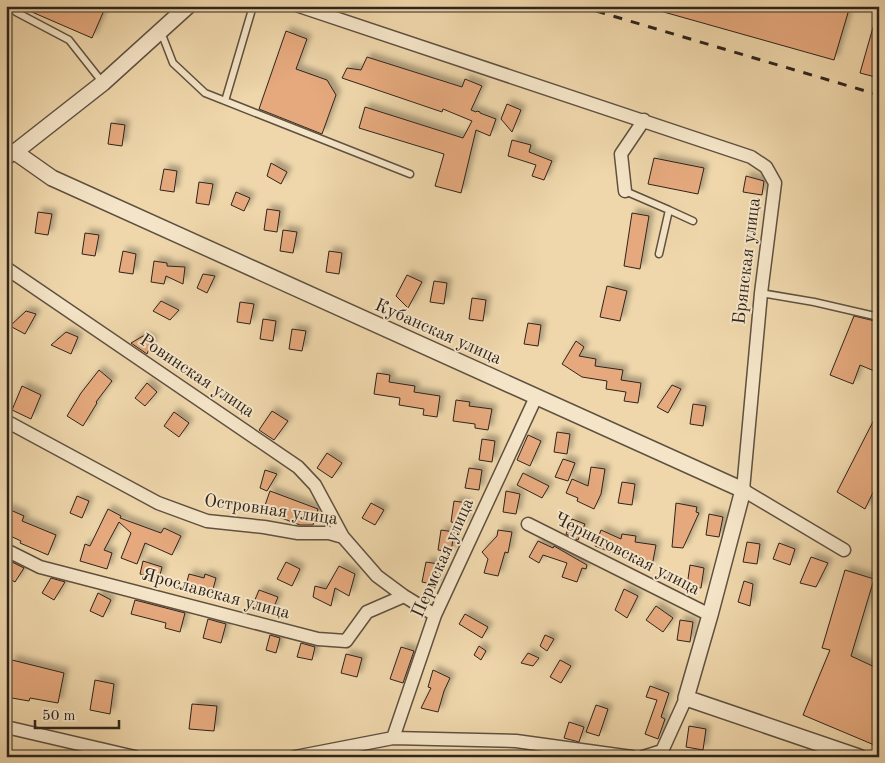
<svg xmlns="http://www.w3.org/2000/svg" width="885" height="763" font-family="'Old Standard TT',serif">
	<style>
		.building { fill: #e5a97d; stroke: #2f241d; filter: url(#shadow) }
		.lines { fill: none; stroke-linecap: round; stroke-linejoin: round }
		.service-casing { stroke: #5f5140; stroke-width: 9 }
		.minor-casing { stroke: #5f5140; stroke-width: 15 }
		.tertiary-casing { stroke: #5f5140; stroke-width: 18 }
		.service { stroke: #f5e5c8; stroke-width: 6 }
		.minor { stroke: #f5e5c8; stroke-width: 12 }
		.tertiary { stroke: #f5e5c8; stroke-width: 15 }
		.rail { stroke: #2f241d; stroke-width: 3; stroke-dasharray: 9 9; stroke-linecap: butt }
		.labels { text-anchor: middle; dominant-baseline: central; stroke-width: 4; stroke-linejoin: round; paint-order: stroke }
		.street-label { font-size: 18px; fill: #2f241d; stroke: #f5e5c8 }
	</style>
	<defs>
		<filter id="shadow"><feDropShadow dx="4.5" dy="-4.5" stdDeviation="2.5" flood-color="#0004"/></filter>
	</defs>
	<rect width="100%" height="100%" fill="#efd7ab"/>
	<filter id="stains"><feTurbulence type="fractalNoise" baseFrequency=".004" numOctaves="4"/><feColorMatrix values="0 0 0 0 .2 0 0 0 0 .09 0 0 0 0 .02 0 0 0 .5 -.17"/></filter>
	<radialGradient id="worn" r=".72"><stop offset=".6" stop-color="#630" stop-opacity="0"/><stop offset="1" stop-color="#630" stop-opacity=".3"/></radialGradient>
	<path class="building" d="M18 6H100L105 8 92 38Z
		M653 6H850L834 60 653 9Z
		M876 17 879 18V78L860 73Z
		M286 31 307 39 296 69 327 80 336 95 322 134 259 109Z
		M367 57 462 87 465 79 482 86 471 110 476 112 477 111 480 112V113L496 119 490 136 476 130 461 193 435 186 444 154 359 128 365 107 463 138 472 121 443 109 442 112 342 78 347 68 361 70Z
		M507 104 521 110 512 132 501 119Z
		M111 123 125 125 122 146 108 144Z
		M512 140 531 145 529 152 552 161 544 180 532 176 536 165 508 156Z
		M654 158 704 168 698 194 648 184Z
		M271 163 287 172 281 184 267 176Z
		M164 169 177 171 174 192 160 190Z
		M746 176 764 181 762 195 743 192Z
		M199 182 213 184 209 205 196 203Z
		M236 192 250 198 244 211 231 205Z
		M267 209 280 211 277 232 264 230Z
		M38 212 52 214 48 235 35 233Z
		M632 213 649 216 640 269 624 266Z
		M283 230 297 232 293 253 280 251Z
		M85 233 99 235 95 256 82 254Z
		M123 251 136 254 133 274 119 272Z
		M329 251 342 253 339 274 326 272Z
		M154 261 167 263V266L185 267 183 284 166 276 164 284 151 282Z
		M203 274 215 276 207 293 197 288Z
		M407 275 422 282 408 308 396 296Z
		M434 281 447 283 444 304 430 302Z
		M607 286 627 291 620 321 600 317Z
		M472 298 486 300 483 321 469 319Z
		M161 301 179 310 170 320 153 311Z
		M240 302 254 304 250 324 237 322Z
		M26 311 36 314 25 334 10 326Z
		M854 316 879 322V373L860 365 853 384 830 375Z
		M263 319 276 321 273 341 260 339Z
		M528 323 541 325 538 346 524 344Z
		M292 329 306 331 302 351 289 349Z
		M66 332 78 337 71 354 51 345Z
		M143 336 153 340 147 354 131 343Z
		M576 341 584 347 579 356 596 359 595 366 623 370 621 380 641 383 638 403 624 401 626 392 606 389 607 381 582 377 562 364Z
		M99 370 112 381 96 402 97 403 83 426 67 416 81 393Z
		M377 373 390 375 389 382 415 386 414 392 440 396 437 417 423 415 424 409 399 405 400 398 374 394Z
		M147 383 157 392 145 406 135 398Z
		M672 385 681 389 668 413 657 407Z
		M22 386 41 395 31 419 12 410Z
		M456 400 470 402 469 406 492 409 488 430 475 428V424L453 421Z
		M693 404 706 406 703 426 690 424Z
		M879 410V480L865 509 837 492Z
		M272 411 288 421 274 440 259 430Z
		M174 412 189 423 179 437 164 426Z
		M557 432 570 434 567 454 554 452Z
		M528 435 541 441 530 466 517 460Z
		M482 439 495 441 492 462 479 460Z
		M327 453 342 463 332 478 317 468Z
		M563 459 575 463 568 481 555 477Z
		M591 467 605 469 601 494 594 509 577 501 578 498 566 493 572 479 588 486Z
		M469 468 482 470 479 490 465 488Z
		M265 470 277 474 267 491 260 488Z
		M523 473 549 486 542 498 517 485Z
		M622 482 635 484 632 505 618 503Z
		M270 491 318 509 313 525H300L263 511Z
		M506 491 520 494 516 514 503 512Z
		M77 496 89 501 82 518 70 513Z
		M454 501 467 503 464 524 451 522Z
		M371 503 384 510 375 525 362 518Z
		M676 503 697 507 696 512 699 513 683 548 672 547Z
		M6 508 24 516 22 521 56 535 48 555 20 543 21 541 6 534Z
		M108 509 121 516 120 518 161 533 164 528 181 536 172 555 145 543 137 564 121 558 131 533 119 522 104 550 112 553 107 569 80 561 85 544 90 546Z
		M709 514 723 517 719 537 706 535Z
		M572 519 585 524 578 540 566 534Z
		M441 530 454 532 451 552 438 550Z
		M498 530 512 532 508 553 505 552 498 576 484 573 488 559 482 552 497 536Z
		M601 530 621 539 622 534 636 536 635 542 656 545 652 566 639 564 640 557 616 554 595 546Z
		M538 541 553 548 554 546 587 565 586 569 582 568 577 582 562 577 567 563 543 555 539 563 529 557Z
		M747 542 760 544 757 564 743 562Z
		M779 543 795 549 790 565 773 559Z
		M811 557 828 563 816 587 800 583Z
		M10 561 24 568 15 582 6 577V567Z
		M143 561 162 567 159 579 140 574Z
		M286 562 300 569 292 586 277 579Z
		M426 562 439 564 436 585 422 582Z
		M690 565 704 568 701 588 687 586Z
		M339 566 355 574 349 596 335 588 331 606 313 597 315 586 326 589Z
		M845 570 874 579 851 656 879 669V747L803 715 830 650 822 648Z
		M189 574 204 578 205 574 216 578 212 593 186 585Z
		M51 578 65 582 54 600 42 593Z
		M744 581 753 584 750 606 738 602Z
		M624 589 638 596 627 618 615 610Z
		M259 590 278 597 271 614 252 607Z
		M98 593 111 600 103 617 90 611Z
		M135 600 185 613 180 632 165 628 166 623 131 614Z
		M656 606 673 618 663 632 646 620Z
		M465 614 488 627 482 638 459 624Z
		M208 619 226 624 221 643 203 638Z
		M680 620 693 622 690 642 677 640Z
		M270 635 280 638 276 653 266 650Z
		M545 635 554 639 547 651 540 646Z
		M301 643 315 647 312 660 297 657Z
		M479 646 486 651 481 660 474 655Z
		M401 647 414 651 403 683 390 679Z
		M528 653 539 658 533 666 521 663Z
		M346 654 362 658 357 677 341 673Z
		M12 660 64 673 58 703 30 698 29 701 6 697V684Z
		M560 660 571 666 561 683 550 677Z
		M433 670 450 678 444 691 438 712 421 708 431 688 428 687Z
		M95 680 114 684 110 714 90 710Z
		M650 686 669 693 661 717 665 719 658 739 645 734 657 700 646 697Z
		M192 704 217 706 214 731 189 729Z
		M596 705 608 709 599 736 586 732Z
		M569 722 584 727 579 742 564 738Z
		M689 726 706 729 703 750 686 747Z"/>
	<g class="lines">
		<g class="service-casing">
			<path id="service" d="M12 6 16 12 69 40 103 83
				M161 32 173 63 205 93 410 174
				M225 101 253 6
				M625 191 669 210 659 254
				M669 210 693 221
				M761 293 814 302 879 317"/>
		</g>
		<g class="minor-casing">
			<path id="minor" d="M299 6 751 157 766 167 775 183 761 293 743 490 844 550
				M6 159 15 152
				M625 191 621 154 644 120
				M6 268 298 467 315 485 343 537
				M6 421 158 503 207 521 264 527 298 533H329L343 537 377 576 404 596 435 615
				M528 524 710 615
				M6 550 40 567 318 639 346 641 367 612 404 596
				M6 727 135 757
				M393 738 435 615 536 397
				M295 757 393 738 516 741 632 757
				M643 757 662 751 686 698"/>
		</g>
		<g class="tertiary-casing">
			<path id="tertiary" d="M188 6 103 83 15 152 52 178 743 490 710 615 686 698 859 757"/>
		</g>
		<use href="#service" class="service"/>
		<use href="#minor" class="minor"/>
		<use href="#tertiary" class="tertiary"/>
		<path class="rail" d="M579 6 879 95"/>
	</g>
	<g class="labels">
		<g class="street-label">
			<text transform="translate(747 261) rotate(-83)">Брянская улица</text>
			<text transform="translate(438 332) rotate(24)">Кубанская улица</text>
			<text transform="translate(197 376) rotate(34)">Ровинская улица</text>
			<text transform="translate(271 510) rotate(8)">Островная улица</text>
			<text transform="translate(627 554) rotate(27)">Черниговская улица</text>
			<text transform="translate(443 558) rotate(-66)">Пермская улица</text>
			<text transform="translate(216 594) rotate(15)">Ярославская улица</text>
		</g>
	</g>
	<rect width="885" height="763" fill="none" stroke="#efd7ab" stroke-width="25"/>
	<rect x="8" y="8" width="870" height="748" fill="none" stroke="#2f241d" stroke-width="2.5"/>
	<rect x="12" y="12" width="860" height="738" fill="none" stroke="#2f241d"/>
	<path d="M35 720v8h84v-8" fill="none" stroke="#2f241d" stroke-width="2.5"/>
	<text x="42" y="720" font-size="15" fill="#2f241d" stroke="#f5e5c8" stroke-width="4" paint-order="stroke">50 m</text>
	<rect width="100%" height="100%" filter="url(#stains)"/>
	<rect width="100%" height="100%" fill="url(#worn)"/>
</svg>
